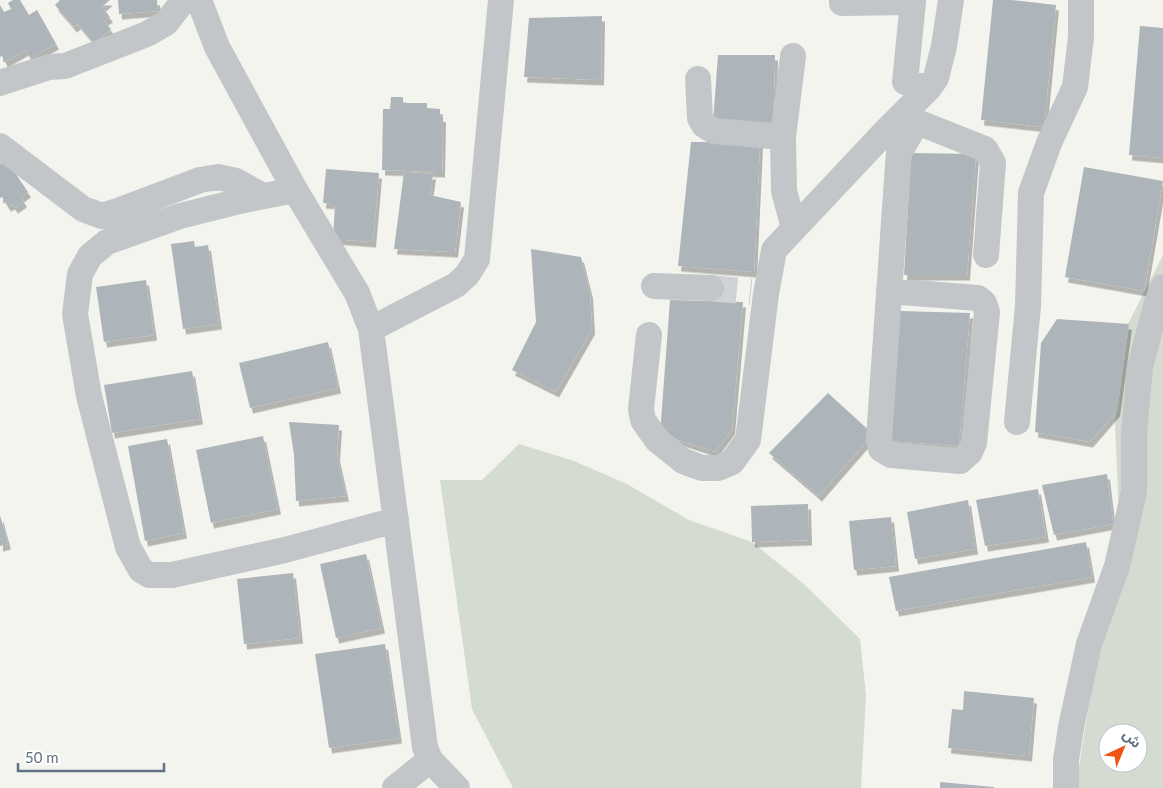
<svg xmlns="http://www.w3.org/2000/svg" width="1163" height="788" font-family="Lato,'Noto Sans Arabic',sans-serif">
	<style>
		.green { fill: #d4dbd0; fill-rule: evenodd }
		.building { fill: #adb4ba; filter: url(#shadow) }
		.lines { fill: none; stroke-linecap: round; stroke-linejoin: round }
		.minor-tunnel { stroke: #cfd3d4; stroke-width: 26; stroke-dasharray: 26 13; stroke-linecap: butt }
		.minor { stroke: #c2c6c9; stroke-width: 26 }
	</style>
	<defs>
		<filter id="shadow"><feDropShadow dx="3" dy="5.5" stdDeviation="0" flood-color="#0004"/></filter>
	</defs>
	<rect width="100%" height="100%" fill="#f4f4ef"/>
	<path class="green" d="M1163 255V788H1076L1085 727 1120 541 1115 424 1124 332ZM1108 733H1138V763H1108Z
		M519 444 574 461 627 484 689 520 752 542 805 585 860 639 866 695 861 788H513L472 709 440 480H482Z"/>
	<path class="building" d="M13 0H20L29 15 37 10 56 44 30 58 26 50 5 62 2 56 0 57V5L4 12 11 9 8 3Z
		M60 0H110L102 7 110 17 104 21 111 29 94 43 78 24 74 27 55 5Z
		M118 0H157L158 11 119 14Z
		M993 0H1011L1056 5 1044 127 981 120Z
		M602 16 601 80 524 77 529 18Z
		M1140 26 1163 28V158L1129 155Z
		M718 55H775L773 126 713 122Z
		M391 97H403V103H427V108L440 109V116L443 117 442 172 382 170 383 109H390Z
		M691 142H760L754 272 678 266Z
		M911 153 976 154 967 275H904Z
		M0 162 1 164 4 162 9 164 28 192 21 197 24 202 15 208 12 204 8 206 2 197 0 198Z
		M1084 167 1163 181 1144 291 1065 277Z
		M326 169 379 173 373 242 333 239 335 204 323 203Z
		M404 172 433 174 430 195 461 202 455 252 394 249Z
		M194 241 195 247 208 245 219 324 183 329 171 244Z
		M531 249 581 257 590 293 592 329 556 392 512 370 536 322Z
		M146 280 154 335 104 342 96 287Z
		M670 300 743 302 732 429 715 452 660 434Z
		M900 311 970 313 959 446 891 441Z
		M1057 319 1129 324 1117 411 1090 442 1035 432 1041 343Z
		M328 342 338 388 250 408 239 363Z
		M192 371 200 419 112 433 104 385Z
		M828 393 873 434 819 496 769 453Z
		M289 422 339 425 337 456 346 496 296 501 294 455Z
		M263 436 278 509 211 523 196 450Z
		M167 439 184 533 145 541 128 446Z
		M1107 474 1113 524 1054 535 1042 485Z
		M1038 489 1046 537 985 546 976 500Z
		M968 500 975 549 915 559 907 512Z
		M808 504 809 540 752 542 751 506Z
		M0 515 8 544 0 546Z
		M891 517 896 566 854 570 849 521Z
		M1086 542 1092 577 896 611 889 577Z
		M366 554 382 628 336 638 320 564Z
		M293 573 300 638 244 644 237 579Z
		M385 644 399 738 329 748 315 654Z
		M964 691 1034 698 1029 756 948 748 952 709 963 710Z
		M940 782 994 787V788H940Z"/>
	<g class="lines">
		<path class="minor-tunnel" d="M711 288 751 292"/>
		<path class="minor" d="M199 0 217 47 295 190 357 293 371 329 425 747 430 760 457 788
			M842 0V3L913 2 905 82 929 88
			M793 56 783 137 784 191 794 228
			M698 79 700 118 704 125 714 131 783 137
			M0 83 49 67 65 66 147 34 166 23 184 0
			M902 116 985 149 993 163 986 255
			M0 146 83 209 102 216 118 211 200 180 218 177 236 181 263 196
			M295 190 244 200 180 216 107 242 90 256 80 274 75 314 89 396 128 547 141 570 149 575H172L285 550 396 520
			M654 286 711 288
			M889 291 978 298 984 303 987 312 974 443 970 452 960 461 891 455 881 449 879 438 898 165 899 153 917 122
			M371 329 456 285 467 275 477 259 501 0
			M649 335 641 409 643 420 657 440 683 461 702 468H718L732 462 748 440 766 294 774 250 885 132 929 88 936 78 944 46 951 0
			M1017 422 1028 306 1031 193 1049 143 1075 87 1081 37V0
			M395 788 430 760
			M1066 788V760L1071 727 1089 644 1117 566 1134 492V433L1140 367 1156 306 1163 287"/>
	</g>
	<g transform="translate(1123 748) rotate(44)"><circle r="24" fill="#ffffff" stroke="#bfc6cd"/>
	<path d="M0-4L9 19L0 12L-9 19Z" fill="#f15312"/>
	<text y="-8" font-size="14" font-weight="bold" text-anchor="middle" fill="#607183">ش</text>
	</g>
	<path d="M18 763v8h146v-8" fill="none" stroke="#607183" stroke-width="2.5"/>
	<text x="25" y="763" font-size="15" fill="#607183" stroke="#ffffff" stroke-width="4" paint-order="stroke">50 m</text>
</svg>
